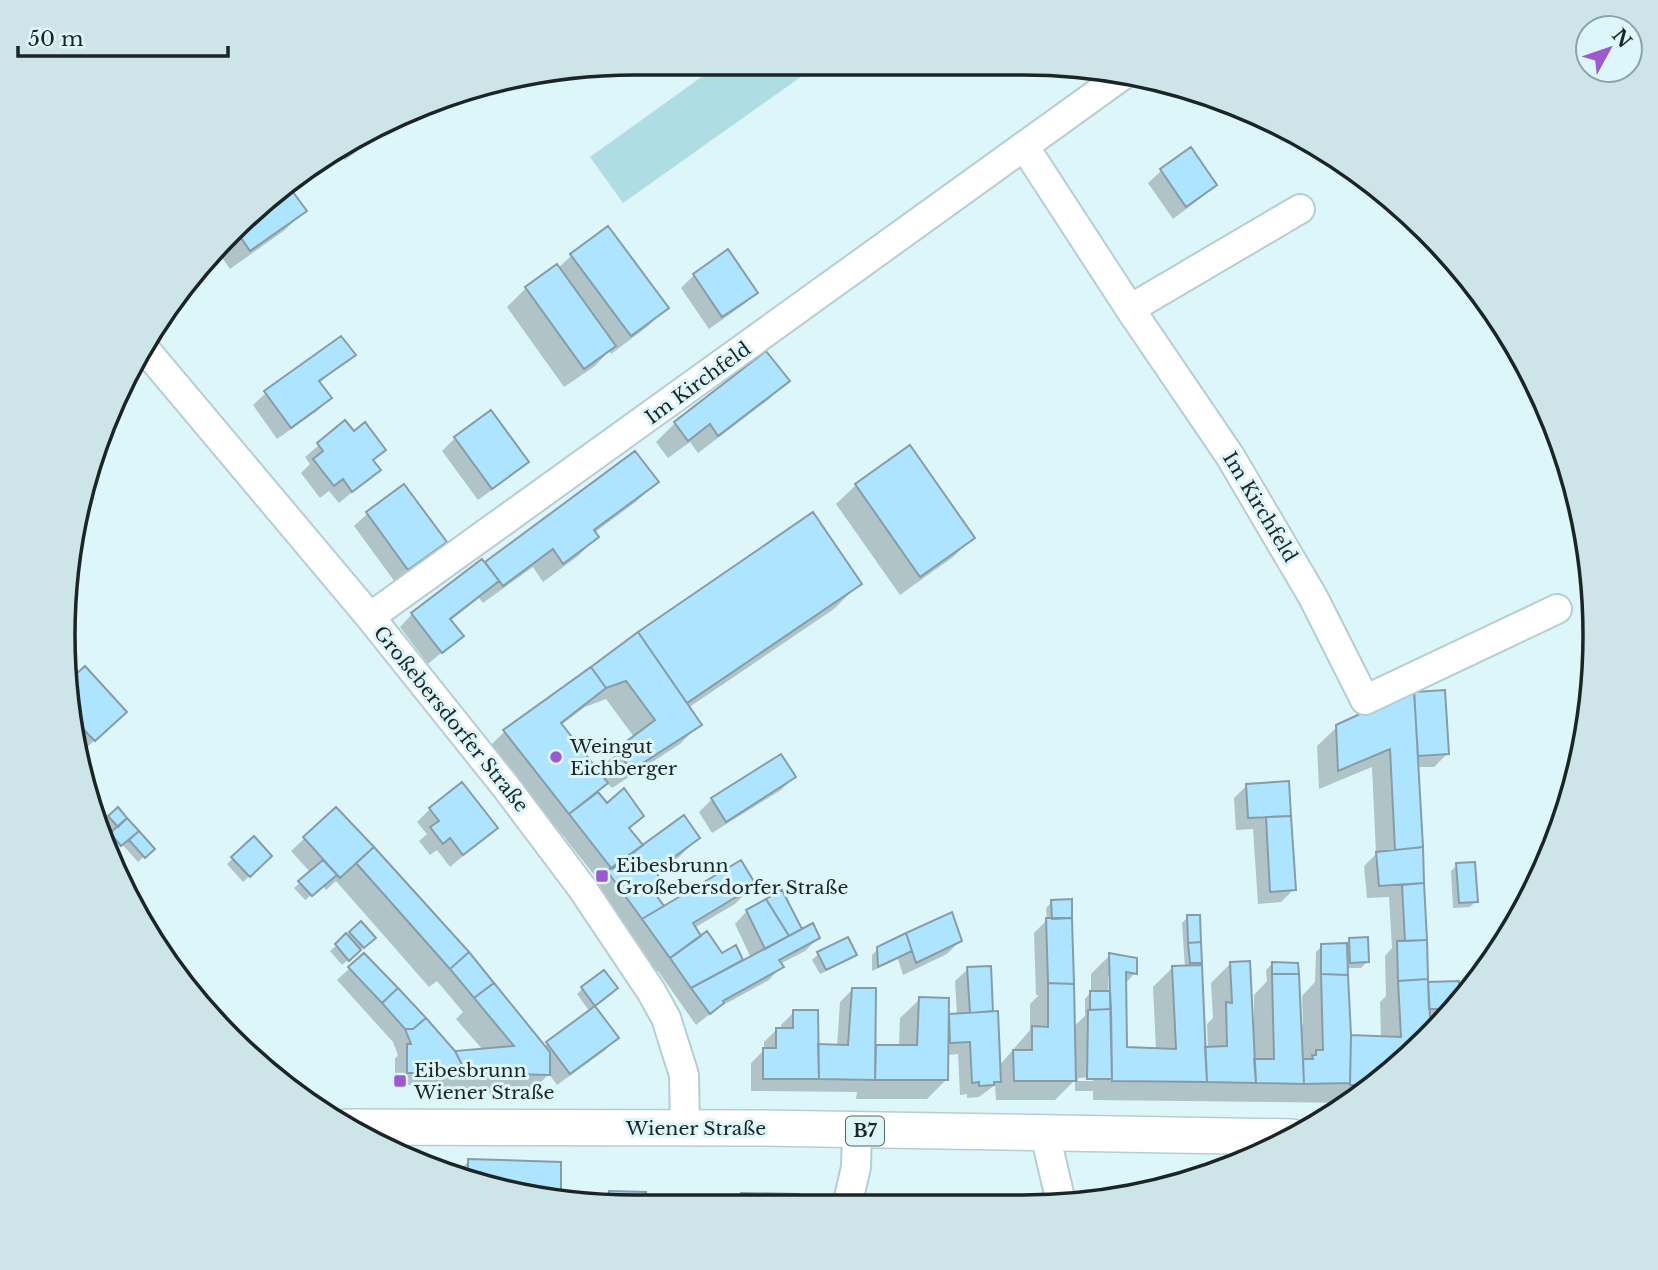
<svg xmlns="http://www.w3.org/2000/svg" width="1658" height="1270" font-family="'Libre Baskerville',serif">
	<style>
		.green { fill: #afdde4 }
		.shadow { fill: #0003; fill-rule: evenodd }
		.building { fill: #ade4ff; stroke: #889ca6; stroke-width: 2 }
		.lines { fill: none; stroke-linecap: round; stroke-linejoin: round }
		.minor-casing { stroke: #b5ced3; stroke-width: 32 }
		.major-casing { stroke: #b5ced3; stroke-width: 38 }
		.minor { stroke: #fff; stroke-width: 28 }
		.major { stroke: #fff; stroke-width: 35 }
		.poi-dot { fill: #9b5ad0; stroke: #dcf6fa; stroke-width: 2.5 }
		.labels { text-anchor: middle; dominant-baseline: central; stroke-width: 6; stroke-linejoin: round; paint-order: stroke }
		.shield { fill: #dcf6fa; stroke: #556466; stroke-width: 2 }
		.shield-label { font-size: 18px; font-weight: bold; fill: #1b2526 }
		.street-label { font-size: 19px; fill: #1b2526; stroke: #dcf6fa }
		.poi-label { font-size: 19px; fill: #1b2526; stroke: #dcf6fa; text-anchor: start }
		.rim { fill: none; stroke: #1b2526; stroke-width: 3.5 }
	</style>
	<rect width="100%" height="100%" fill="#dcf6fa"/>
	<path class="green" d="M721 63 819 64 623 203 590 157Z"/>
	<path class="shadow" d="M394 121 380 135 345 160 337 149 349 140Z
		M1191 150 1215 185 1202 197 1173 219 1148 183 1161 171Z
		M289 189 304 211 285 230 230 269 216 249Z
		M607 229 667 308 647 327 611 354 609 351 595 366 564 387 507 307 526 288 558 268 571 256Z
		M728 251 756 292 743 305 709 329 681 288 694 275Z
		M353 355 319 383 329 398 317 411 277 439 253 405 266 393Z
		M787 381 768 400 698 453 690 442 668 458 656 442 675 423Z
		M345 423 353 433 384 450 372 462 379 470 339 503 329 491 320 498 301 473 310 464 305 457Z
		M455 438 526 462 514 474 478 500 442 451Z
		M910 448 973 538 953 557 900 595 836 504 856 485Z
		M635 453 656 482 637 501 594 533 597 537 578 556 543 582 533 567 483 603 479 598 450 621 461 636 428 664 400 627 412 614 485 565Z
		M404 486 445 541 432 554 395 582 354 526 367 514Z
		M859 584 834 609 688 708 699 725 680 744 612 788 607 783 596 793 607 805 642 816 628 830 642 847 698 838 679 857 655 874 661 884 653 892 664 908 754 885 735 904 694 928 700 938 721 956 735 948 742 962 751 958 735 924 747 911 800 929 818 938 805 951 780 964 781 967 769 980 716 1009 696 1025 658 971 650 976 589 891 599 881 556 827 549 832 485 751 504 732 639 633ZM606 699 634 737 597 771 561 725 585 707Z
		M67 685 112 724 81 753 80 752Z
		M1413 691 1447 754 1434 767H1417L1426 986 1458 1002 1428 1039 1350 1103 1093 1100V1091H1075V1080L1055 1100H996L995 1085 979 1097 967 1098V1094L960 1095 958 1054 947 1055V1079L927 1099H856L857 1092 751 1091V1063L764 1050V1042L776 1030H781V1025L794 1012 817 1046 837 1047 840 1002 853 989 874 1050 876 1047H899L900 1018 920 999 947 1015H957L955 981 968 969 989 968 991 1013 998 1067 1030 1030V1004L1039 995H1036L1034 933 1047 920 1046 908 1052 902 1073 1027 1085 1016V999L1091 992V974L1110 955 1135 973 1125 984 1126 1048 1156 1050 1153 987 1172 968H1185L1182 923 1188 917 1200 962 1195 967 1203 1049H1208L1207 1024 1213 1018 1211 983 1230 964 1251 1026H1254V995L1267 981 1266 970 1272 964 1300 1025H1303L1302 996 1315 982 1316 952 1322 946 1345 945 1350 940 1367 962 1361 968H1346L1349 1036 1381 1038 1380 1002 1386 996 1385 956 1392 948 1389 897 1367 898 1364 866 1376 854 1372 767 1319 789 1317 746 1337 727ZM1108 976H1112V997H1108ZM1093 1077V1081H1078V1078Z
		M780 756 794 777 781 790 712 833 699 812 712 799Z
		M1287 783 1294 889 1281 902 1258 904 1253 829 1236 830 1234 798 1247 785Z
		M336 809 544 1047 590 1012 577 994 582 989 610 993 593 1006 617 1038 604 1051 557 1085 549 1074 529 1094 446 1091 443 1085H395V1059L398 1055 393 1042 337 980 350 968 454 1053 483 1050 456 1019 463 1012 437 981 429 987 336 881 326 890 323 886 305 900 294 888 311 873 291 851Z
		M430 809 496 828 450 867 437 850 430 855 419 841 427 834 417 822Z
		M117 810 152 849 138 862 103 823Z
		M110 836 119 847 114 851 106 840Z
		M254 838 270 856 243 882 227 864Z
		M1457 865 1476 901 1470 907 1453 908 1451 871Z
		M361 924 368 944 342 965 330 951Z
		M907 935 960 941 947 954 903 975 898 959 872 971V955L878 949Z
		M818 954 855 955 849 960 820 974 812 960Z
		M469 1161 559 1197 556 1201 463 1176V1167Z
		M609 1193 644 1194V1202H600Z"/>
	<path class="building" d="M395 121 365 142 360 135Z
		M1191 147 1217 185 1186 207 1160 169Z
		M290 188 307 211 250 251 237 232Z
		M608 226 669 308 631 336 570 254Z
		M728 249 758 293 722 317 693 274Z
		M557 264 616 346 584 369 525 287Z
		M341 336 356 355 319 381 332 398 291 428 264 391Z
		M766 351 790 381 718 436 710 424 688 441 674 422Z
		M491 410 529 462 492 489 454 437Z
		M345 420 354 431 365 422 386 450 373 460 381 470 352 492 343 479 334 486 313 459 323 451 317 443Z
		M910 445 975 538 920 577 855 484Z
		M635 451 659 482 594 530 599 537 563 564 553 549 503 586 485 562Z
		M404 484 447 542 408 570 366 512Z
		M813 512 862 584 687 703 638 632Z
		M482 559 499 581 450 619 464 636 442 653 411 613Z
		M638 632 702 725 632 770 615 750 655 720 626 681 606 688 591 667Z
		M85 666 127 712 95 741 73 719 66 683Z
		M591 667 606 688 561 723 608 783 569 814 503 730Z
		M1414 689 1423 847 1395 850 1390 749 1338 771 1336 725Z
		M1445 690 1449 754 1418 756 1414 692Z
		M781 754 796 777 726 822 711 798Z
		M1289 781 1291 816 1248 818 1246 784Z
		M462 782 498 828 463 855 450 838 443 844 430 827 439 821 429 808Z
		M624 788 644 816 629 828 643 845 612 869 569 814 598 792 607 803Z
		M118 807 127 818 118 827 108 816Z
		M336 807 374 847 340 878 303 837Z
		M684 815 700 838 655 871 664 884 653 891 664 906 642 919 607 871Z
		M1291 816 1296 890 1270 892 1266 817Z
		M127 818 139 831 121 846 110 833Z
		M139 831 155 849 145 858 129 840Z
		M254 836 272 856 250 877 231 857Z
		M374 847 469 952 450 969 356 863Z
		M1423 847 1424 883 1379 886 1376 852Z
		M323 860 337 875 312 896 298 881Z
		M741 860 756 885 693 923 701 936 670 958 642 919Z
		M1475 862 1478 902 1459 903 1456 863Z
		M1424 883 1427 940 1405 941 1402 885Z
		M782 890 802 929 789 936 766 899Z
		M766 899 789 936 765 949 746 910Z
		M1072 899V918L1052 919 1051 900Z
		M952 912 962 941 916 963 906 933Z
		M1187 915H1200L1201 942 1188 943Z
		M1046 918H1072L1074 984 1048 983Z
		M361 921 376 938 364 948 349 932Z
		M813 923 820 938 779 960 784 967 723 1001 724 1003 710 1014 691 988Z
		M707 931 722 953 736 945 743 960 691 988 670 958Z
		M346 933 361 950 349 961 335 944Z
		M906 933 912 951 878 967 877 947Z
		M848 937 857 955 826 970 817 952Z
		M1368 937 1369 962 1350 963 1349 938Z
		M1427 940 1428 979 1398 981 1397 941Z
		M1201 942 1202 963H1190L1188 943Z
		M1347 943 1348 975 1321 974V944Z
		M469 952 494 983 474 998 450 969Z
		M364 953 398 988 382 1003 348 967Z
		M1109 953 1137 958V974L1126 972 1127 1047 1176 1049 1172 966 1202 965 1207 1082 1112 1081Z
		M1250 961 1256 1083 1207 1082 1205 1047 1227 1046 1226 1002 1232 1003 1230 962Z
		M1272 962 1298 963 1299 974H1272Z
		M991 966 993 1011 970 1013 967 967Z
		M604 970 618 988 595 1006 581 987Z
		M1272 974H1299L1304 1084 1256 1083 1254 1059H1274Z
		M1321 974 1348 975 1351 1035 1350 1083 1304 1084 1303 1059H1313L1312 1055H1316V1050H1323Z
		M1428 979 1431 1035 1372 1085H1350L1351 1035 1401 1037 1398 981Z
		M1459 981 1460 1000 1443 1021 1441 1009H1429L1428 982Z
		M494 983 550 1052V1075L466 1073 455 1051 514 1046 474 998Z
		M1048 983 1074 984 1076 1081H1014L1013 1050H1032V1026L1048 1027Z
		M398 988 426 1018 413 1029H405L382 1003Z
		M852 988H876L875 1080 819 1079 818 1044 848 1045Z
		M1090 991H1110L1111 1009 1090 1010Z
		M919 997 949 998 948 1080H875L876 1045H917Z
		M595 1006 619 1038 570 1074 546 1042Z
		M1111 1009 1112 1079H1087L1088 1010Z
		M793 1010H818L819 1079H763V1048H776V1028H793Z
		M998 1011 1001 1082H994V1085L979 1086V1082L972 1083 970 1042 950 1043 949 1014Z
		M426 1018 455 1051 466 1073H407V1044H411L405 1029H413Z
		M468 1159 561 1162V1198H547L468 1177Z
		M609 1191 646 1192V1202H609Z
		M741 1193 799 1194 798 1202H740Z"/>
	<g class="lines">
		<g class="minor-casing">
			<path id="minor" d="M1024 146 1130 309 1230 456 1313 597 1365 700 1557 609
				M1130 309 1300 209
				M144 348 370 617 506 787 582 888 651 991 666 1018 684 1075 685 1128
				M370 617 1123 75
				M1045 1134 1061 1202
				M848 1202 856 1167 857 1131"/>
		</g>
		<g class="major-casing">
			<path id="major" d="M347 1127 762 1128 1292 1137"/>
		</g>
		<use href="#minor" class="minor"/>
		<use href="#major" class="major"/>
	</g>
	<g class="poi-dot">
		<circle cx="556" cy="757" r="7"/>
		<rect x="595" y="869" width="14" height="14" rx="3.5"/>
		<rect x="393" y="1074" width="14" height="14" rx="3.5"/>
	</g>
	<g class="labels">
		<rect class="shield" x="846" y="1116.5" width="38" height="29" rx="5"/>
		<g class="shield-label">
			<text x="865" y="1131">B7</text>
		</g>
		<g class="street-label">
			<text transform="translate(698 383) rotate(-36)">Im Kirchfeld</text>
			<text transform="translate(1260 507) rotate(59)">Im Kirchfeld</text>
			<text transform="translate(451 719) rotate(51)">Großebersdorfer Straße</text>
			<text x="696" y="1128">Wiener Straße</text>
		</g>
		<g class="poi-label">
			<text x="570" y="746">Weingut<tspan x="570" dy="22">Eichberger</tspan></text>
			<text x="616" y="865">Eibesbrunn<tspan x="616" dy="22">Großebersdorfer Straße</tspan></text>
			<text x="414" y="1070">Eibesbrunn<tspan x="414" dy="22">Wiener Straße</tspan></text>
		</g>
	</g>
	<path d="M0 0H1658V1270H0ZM635 75H1023A560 560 0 0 1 1583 635V635A560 560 0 0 1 1023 1195H635A560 560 0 0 1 75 635V635A560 560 0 0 1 635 75Z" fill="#cde5e9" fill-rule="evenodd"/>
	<path class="rim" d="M635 75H1023A560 560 0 0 1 1583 635V635A560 560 0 0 1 1023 1195H635A560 560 0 0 1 75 635V635A560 560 0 0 1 635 75Z"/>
	<g transform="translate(1609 49) rotate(50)"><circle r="33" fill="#dcf6fa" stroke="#8fa2a5" stroke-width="2"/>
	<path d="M0-5L12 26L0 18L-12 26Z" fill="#9b5ad0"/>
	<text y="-10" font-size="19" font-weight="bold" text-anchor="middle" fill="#1b2526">N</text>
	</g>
	<path d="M18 46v10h210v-10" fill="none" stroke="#1b2526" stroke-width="3.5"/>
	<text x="28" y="46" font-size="21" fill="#1b2526" stroke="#dcf6fa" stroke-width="5" paint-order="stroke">50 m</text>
</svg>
